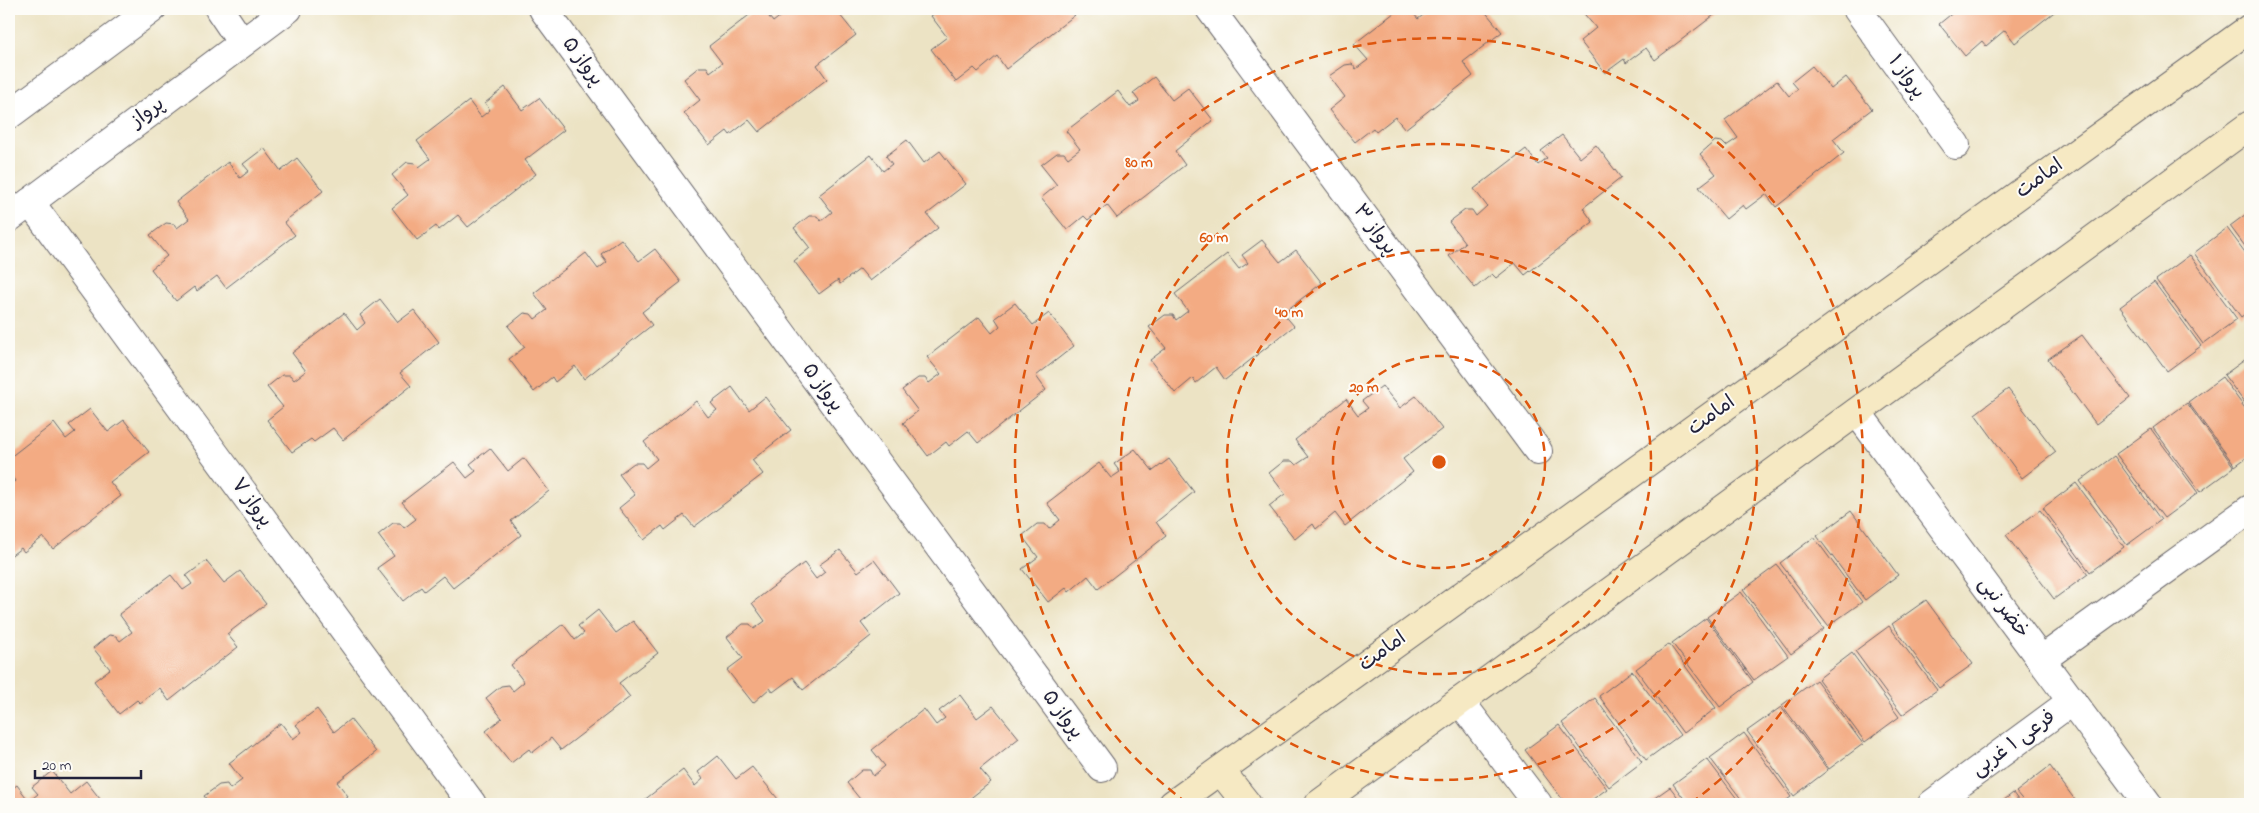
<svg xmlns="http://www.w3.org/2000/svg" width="2259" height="813" font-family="'Indie Flower','Playpen Sans Arabic',sans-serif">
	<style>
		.building { fill: #f3ab83 }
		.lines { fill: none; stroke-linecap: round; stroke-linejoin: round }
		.minor-casing { stroke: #69666b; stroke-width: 30 }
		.tertiary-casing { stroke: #69666b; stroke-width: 30 }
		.secondary-casing { stroke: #69666b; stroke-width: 30 }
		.minor { stroke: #fff; stroke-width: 28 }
		.tertiary { stroke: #fff; stroke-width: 28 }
		.secondary { stroke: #f6e9c3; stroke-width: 28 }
		.ring { fill: none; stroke: #de560e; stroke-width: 2.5; stroke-dasharray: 9 6 }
		.labels { text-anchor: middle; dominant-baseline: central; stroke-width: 4; stroke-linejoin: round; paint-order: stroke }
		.street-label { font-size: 20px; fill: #22223b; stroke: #fdfcf7 }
		.centre { fill: #de560e; stroke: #fdfcf7; stroke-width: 2.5 }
		.ring-label { font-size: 15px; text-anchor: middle; font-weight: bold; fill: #de560e; stroke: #fdfcf7; stroke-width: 4; stroke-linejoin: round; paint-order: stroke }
	</style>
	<rect width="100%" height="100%" fill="#fdfcf7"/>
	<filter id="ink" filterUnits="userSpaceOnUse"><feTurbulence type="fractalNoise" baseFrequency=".02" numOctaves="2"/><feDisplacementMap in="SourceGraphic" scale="10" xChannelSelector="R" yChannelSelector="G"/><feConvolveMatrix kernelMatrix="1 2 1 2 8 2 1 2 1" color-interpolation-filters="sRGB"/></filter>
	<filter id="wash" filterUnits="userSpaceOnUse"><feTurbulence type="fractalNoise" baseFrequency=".0096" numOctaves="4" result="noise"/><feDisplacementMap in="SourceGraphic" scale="20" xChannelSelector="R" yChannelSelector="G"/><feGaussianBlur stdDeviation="1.12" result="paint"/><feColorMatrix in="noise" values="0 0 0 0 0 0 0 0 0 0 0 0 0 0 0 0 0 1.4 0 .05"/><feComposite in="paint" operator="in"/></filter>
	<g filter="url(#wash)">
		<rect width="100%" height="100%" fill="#ece3c4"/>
		<g id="blocks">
			<path class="building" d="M757 9H763L773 22 782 15 777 9H810L814 15 822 9H835L856 35 817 65 827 79 759 132 749 120 730 135 727 131 709 145 684 113 700 100 684 79 699 67H707L710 72 722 63 709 46Z
				M940 9H1069L1075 15 1006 69 997 56 978 72 974 68 956 82 931 49 947 37 931 16Z
				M1399 9H1410L1418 19 1427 12 1425 9H1457L1460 12 1464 9H1483L1502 32 1463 62 1473 76 1405 129 1395 117 1376 132 1373 128 1355 142 1329 110 1345 97 1329 76 1345 65 1352 64 1356 69 1368 60 1354 44Z
				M1580 9H1722L1655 60 1646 48 1626 63 1624 59 1605 73 1580 41 1596 28Z
				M1954 9H2058L2015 43 2005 30 1986 46 1982 41 1965 56 1939 24 1955 11Z
				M1812 66 1831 89 1846 77 1872 109 1833 139 1844 153 1776 207 1766 194 1746 209 1743 205 1726 219 1699 187 1716 174 1700 154 1715 141 1722 142 1726 146 1738 138 1725 120 1777 81 1789 96 1798 89 1792 82Z
				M1154 77 1172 100 1188 88 1213 120 1175 151 1185 165 1117 218 1107 205 1088 220 1084 216 1067 230 1041 198 1057 185 1041 165 1057 153H1064L1068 158 1080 149 1066 131 1118 91 1130 107 1139 101 1133 93Z
				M505 87 522 110 539 98 564 130 525 160 536 174 468 227 458 215 439 230 436 226 417 240 392 208 408 195 392 175 407 162 415 163 419 167 430 159 417 141 469 101 481 117 490 110 485 103Z
				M1562 135 1580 158 1596 145 1621 178 1583 208 1593 222 1525 275 1515 263 1496 278 1492 274 1475 288 1449 256 1465 243 1449 222 1465 210H1472L1476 216 1487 206 1474 189 1526 149 1538 165 1547 158 1541 151Z
				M907 140 924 163 940 151 966 184 927 214 938 228 870 281 860 269 840 284 838 280 819 294 794 261 810 248 794 228 809 216H817L821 221 832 212 819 195 871 155 883 171 892 164 886 156Z
				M264 148 281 171 297 158 323 191 284 222 295 235 226 288 217 276 197 291 194 287 176 301 151 269 167 256 150 235 166 223 174 224 177 228 189 219 176 202 228 162 240 178 249 171 243 164Z
				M2250 211V253L2230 226Z
				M2227 228 2250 259V310L2241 317 2194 253Z
				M621 239 639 261 655 249 681 282 642 312 652 325 584 379 575 366 555 382 552 377 534 392 509 359 525 347 508 326 524 313 531 314 535 319 547 310 534 293 586 253 598 269 607 262 601 254Z
				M1262 240 1280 262 1296 250 1322 283 1283 313 1294 326 1225 380 1216 367 1196 383 1193 378 1175 393 1150 360 1166 348 1149 327 1165 315H1173L1176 320 1188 311 1175 294 1227 254 1239 269 1248 263 1242 255Z
				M2190 255 2237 319 2203 344 2156 280Z
				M2154 282 2201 346 2167 371 2120 307Z
				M380 299 398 322 414 310 439 342 400 373 411 386 343 440 333 428 314 442 311 439 292 452 267 420 283 407 267 387 282 375H290L294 380 306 371 292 353 344 313 357 330 365 323 360 315Z
				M1015 303 1033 325 1049 313 1074 346 1036 376 1046 390 978 443 968 431 949 446 946 442 928 456 903 423 918 411 902 390 918 378H925L929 383 941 374 927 357 979 317 992 333 1000 326 995 318Z
				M2082 335 2130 398 2096 424 2048 359Z
				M2250 356V410L2224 375Z
				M2222 377 2250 415V455L2235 466 2188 402Z
				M1382 386 1400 408 1416 396 1442 429 1403 459 1413 472 1345 526 1335 513 1316 529 1313 524 1295 539 1269 506 1285 494 1269 473 1284 461H1292L1296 465 1308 457 1295 440 1346 399 1358 415 1368 408 1362 401Z
				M732 387 749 410 765 397 791 430 752 460 763 474 694 527 684 515 665 530 662 526 644 540 619 508 635 495 619 474 634 463H642L646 468 657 459 644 442 696 401 708 417 717 410 711 403Z
				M2008 389 2056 452 2022 478 1975 414Z
				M2187 403 2234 467 2200 492 2153 428Z
				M90 409 108 432 124 420 149 452 110 482 121 496 53 549 43 537 24 552 21 548 9 557V486L15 481 9 472V458L54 423 66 439 75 432 69 425Z
				M2151 429 2198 493 2164 518 2116 454Z
				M490 448 508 471 524 458 549 491 511 521 521 535 453 588 443 576 424 591 421 587 403 601 377 568 394 556 378 535 393 523H400L404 528 416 519 402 502 454 462 467 478 476 471 470 464Z
				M1135 449 1153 471 1169 459 1194 492 1156 522 1166 536 1098 589 1088 576 1069 592 1066 588 1048 602 1022 569 1038 557 1022 536 1037 524H1045L1049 529 1060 520 1047 503 1099 463 1111 478 1120 472 1114 464Z
				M2114 456 2161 520 2127 545 2080 481Z
				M2076 483 2124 547 2090 572 2043 508Z
				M2040 510 2088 574 2054 599 2006 535Z
				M1851 511 1898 575 1865 600 1817 536Z
				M1814 537 1862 602 1828 626 1780 563Z
				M840 550 858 572 874 560 899 593 861 623 871 636 803 690 793 677 773 692 770 688 753 703 727 670 743 658 727 637 743 624H750L754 629 765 621 752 603 804 563 816 579 825 572 819 565Z
				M206 561 224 583 240 571 266 604 227 634 238 647 169 701 160 688 140 703 137 700 119 714 94 681 110 669 93 648 109 635 116 636 120 641 132 632 119 614 171 575 183 590 192 584 186 576Z
				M1777 565 1824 629 1791 654 1743 590Z
				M1741 592 1788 656 1754 680 1707 617Z
				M1926 600 1973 664 1939 688 1892 624Z
				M598 610 616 633 633 621 658 653 619 683 630 697 561 750 551 738 532 753 529 749 511 763 486 731 502 718 486 698 501 686 509 685 513 691 524 682 511 665 563 624 575 640 584 633 578 626Z
				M1706 618 1753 682 1720 707 1672 643Z
				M1889 626 1937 690 1902 715 1855 651Z
				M1669 644 1716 708 1683 733 1636 669Z
				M1852 653 1899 717 1865 742 1818 679Z
				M1632 671 1680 735 1646 760 1599 696Z
				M1816 680 1863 744 1829 769 1782 705Z
				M960 695 977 718 993 706 1019 738 980 769 991 782 963 804H864L847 783 862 770H870L873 776 885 766 872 750 924 709 936 725 945 718 939 711Z
				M1595 698 1642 762 1609 787 1562 723Z
				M1781 707 1828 770 1794 796 1747 731Z
				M317 709 334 732 350 719 376 752 337 782 348 796 337 804H210L204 796 219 785 227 784 230 789 242 780 229 763 281 723 293 739 302 732 296 725Z
				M1559 725 1607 789 1586 804H1566L1525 750Z
				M1744 733 1791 797 1781 804H1745L1710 758Z
				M718 756 736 779 752 767 778 799 771 804H639L683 770 695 786 703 779 698 772Z
				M1707 759 1741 804H1688L1673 784Z
				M2050 766 2078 804H2026L2016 792Z
				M52 771 70 794 86 781 104 804H9V791L17 785 29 801 38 794 32 787Z
				M1670 787 1683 804H1646Z
				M2013 793 2021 804H1999Z"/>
		</g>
	</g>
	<g filter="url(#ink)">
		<use href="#blocks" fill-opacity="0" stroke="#69666b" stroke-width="1"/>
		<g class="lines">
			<g class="minor-casing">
				<path id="minor" d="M219 9 242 43
					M543 9 1102 768
					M1210 9 1538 451
					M1857 9 1956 145
					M30 202 472 804
					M2041 660 2250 509
					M1460 701 1538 804
					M1932 804 2072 701"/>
			</g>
			<g class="tertiary-casing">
				<path id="tertiary" d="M9 115 152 9
					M9 218 288 9
					M1857 412 2148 804"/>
			</g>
			<g class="secondary-casing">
				<path id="secondary" d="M1220 770 1247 804
					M1173 804 2250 28
					M1319 804 2250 125"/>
			</g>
			<use href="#minor" class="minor"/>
			<use href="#tertiary" class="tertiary"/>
			<use href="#secondary" class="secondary"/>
		</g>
	</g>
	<g class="ring">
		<circle cx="1439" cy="462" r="106"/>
		<circle cx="1439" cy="462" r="212"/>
		<circle cx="1439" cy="462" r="318"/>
		<path d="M1187 803A424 424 0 1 1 1691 803"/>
	</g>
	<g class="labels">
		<g class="street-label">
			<text transform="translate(582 62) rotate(54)">پرواز ۵</text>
			<text transform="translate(1906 77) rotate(54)">پرواز ۱</text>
			<text transform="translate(148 113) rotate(-37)">پرواز</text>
			<text transform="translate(2040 179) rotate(-36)">امامت</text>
			<text transform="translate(1374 230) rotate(53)">پرواز ۳</text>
			<text transform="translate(822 388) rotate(54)">پرواز ۵</text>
			<text transform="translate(1712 416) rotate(-36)">امامت</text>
			<text transform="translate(251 503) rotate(54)">پرواز ۷</text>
			<text transform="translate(2003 608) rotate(53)">خضر نبی</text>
			<text transform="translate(1383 652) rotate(-36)">امامت</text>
			<text transform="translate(1062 715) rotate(54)">پرواز ۵</text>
			<text transform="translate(2014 744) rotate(-36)">فرعی ۱ غربی</text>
		</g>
	</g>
	<circle cx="1439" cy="462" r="8" class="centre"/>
	<g class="ring-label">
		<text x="1139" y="167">80 m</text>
		<text x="1214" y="242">60 m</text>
		<text x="1289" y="317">40 m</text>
		<text x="1364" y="392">20 m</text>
	</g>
	<rect width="2259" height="813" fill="none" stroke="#fdfcf7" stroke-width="30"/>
	<path d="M35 770v8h106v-8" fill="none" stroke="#22223b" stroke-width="2.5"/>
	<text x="42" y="770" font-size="15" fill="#22223b" stroke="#fdfcf7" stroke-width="4" paint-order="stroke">20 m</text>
</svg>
